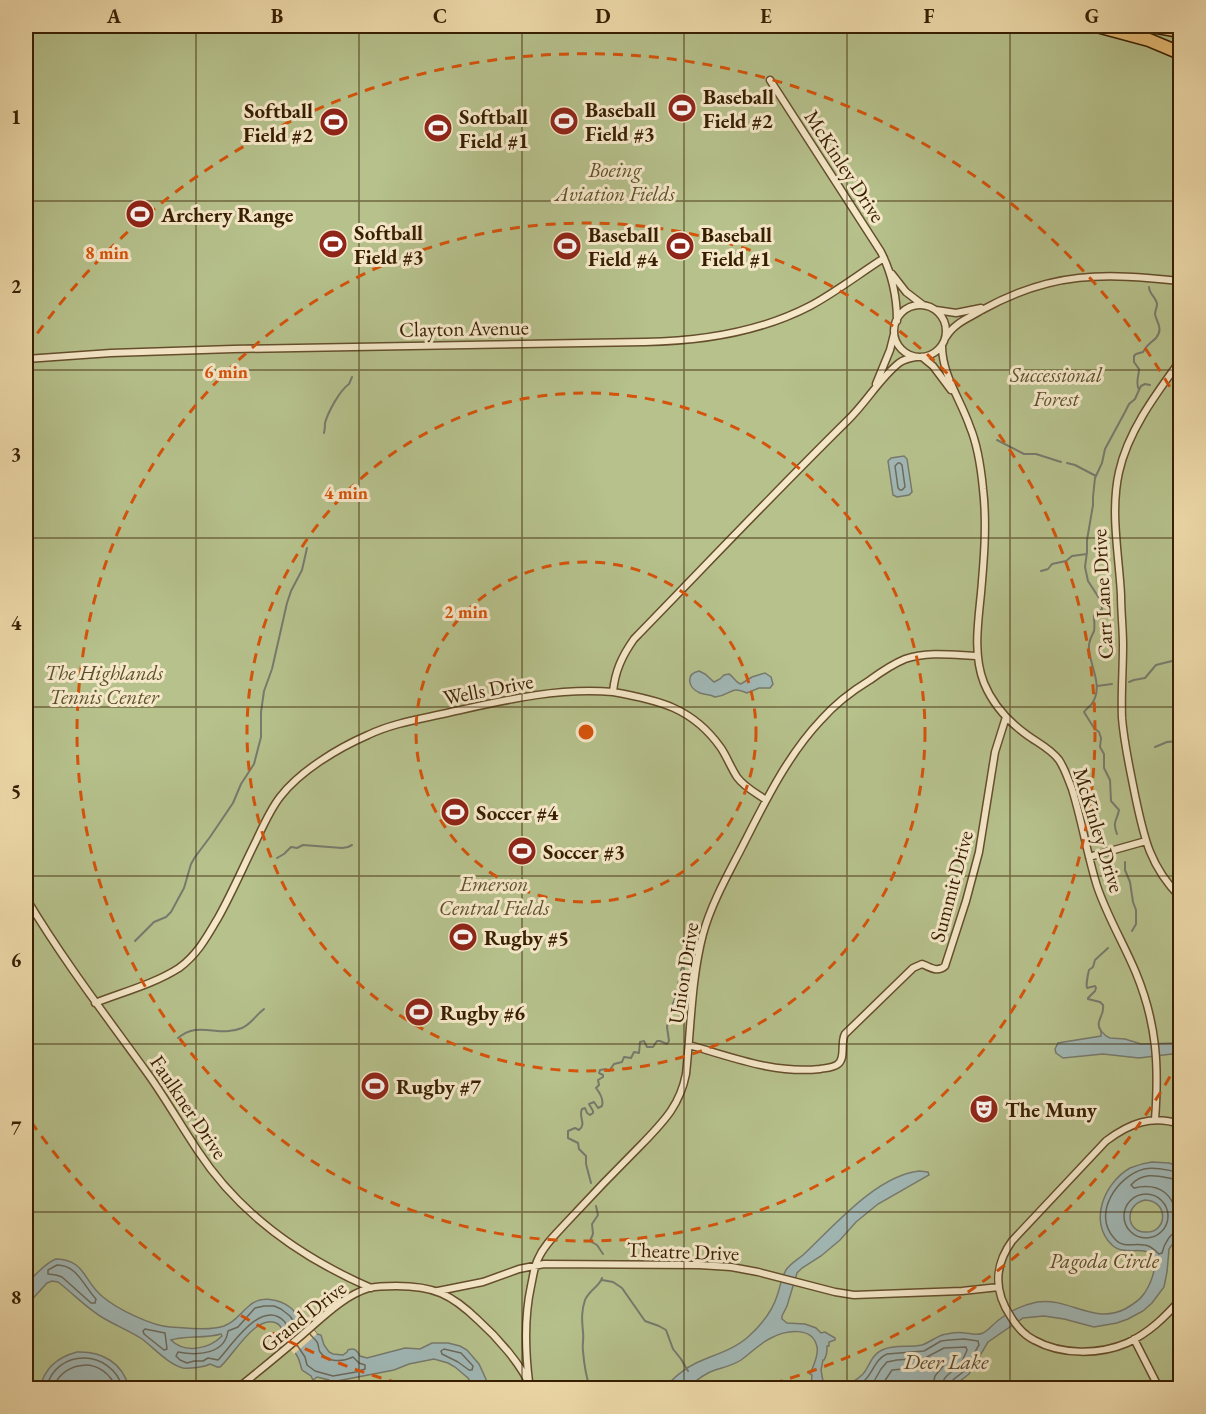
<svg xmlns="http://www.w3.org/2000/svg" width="1206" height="1414" font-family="'EB Garamond',serif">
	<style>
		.green { fill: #b6c18c; stroke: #767046; stroke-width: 1.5 }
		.water { fill: #a1b8b6; stroke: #777a6e; stroke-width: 1.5; fill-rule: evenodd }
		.pier { fill: #f0dcac }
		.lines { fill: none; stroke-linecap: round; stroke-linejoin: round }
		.shore { stroke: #6c6b5c; stroke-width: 1.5 }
		.stream { stroke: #777a6e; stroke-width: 2 }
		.street-casing { stroke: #654e2c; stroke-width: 9 }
		.highway-casing { stroke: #371e01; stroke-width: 15 }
		.street { stroke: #f5e8c9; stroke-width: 6 }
		.highway { stroke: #e8be76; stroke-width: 12 }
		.grid { fill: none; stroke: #371e01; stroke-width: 1.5; stroke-opacity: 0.55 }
		.ring { fill: none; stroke: #d6530b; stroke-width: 3; stroke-dasharray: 10 8 }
		.labels { text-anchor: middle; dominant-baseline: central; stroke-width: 6; stroke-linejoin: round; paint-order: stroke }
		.poi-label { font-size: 21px; font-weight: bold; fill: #371e01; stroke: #f5e8c9; text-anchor: start }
		.street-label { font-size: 21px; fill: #371e01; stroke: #f5e8c9 }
		.park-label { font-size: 21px; font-style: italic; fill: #5d4f2b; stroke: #f5e8c9 }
		.water-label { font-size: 22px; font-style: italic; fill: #574c37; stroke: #f5e8c9 }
		.centre { fill: #d6530b; stroke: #f5e8c9; stroke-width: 3 }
		.ring-label { font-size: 18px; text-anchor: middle; font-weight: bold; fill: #d6530b; stroke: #f5e8c9; stroke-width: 6; stroke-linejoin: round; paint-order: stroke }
		.neatline { fill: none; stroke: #371e01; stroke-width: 2 }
		.grid-label { font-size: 20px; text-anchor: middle; font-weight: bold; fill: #371e01 }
	</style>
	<rect width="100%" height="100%" fill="#f0dcac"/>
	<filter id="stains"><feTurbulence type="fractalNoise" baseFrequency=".00333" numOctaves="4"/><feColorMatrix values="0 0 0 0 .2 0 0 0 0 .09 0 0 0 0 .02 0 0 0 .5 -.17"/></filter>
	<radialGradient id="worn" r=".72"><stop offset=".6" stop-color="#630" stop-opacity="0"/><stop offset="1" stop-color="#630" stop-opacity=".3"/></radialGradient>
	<path class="green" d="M26 26H1180V1388H26Z"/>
	<path class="water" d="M904 456 907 459 912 492 909 495 897 497 893 495 888 461 891 458Z
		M699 671 705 674 714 682 720 679 724 675 729 674C734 677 736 683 741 684L752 677 765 673 771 677 773 684 770 688H759L747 693C729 685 733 695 715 697 710 694 705 695 700 693 688 688 685 674 699 671Z
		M1101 1031 1106 1036 1110 1038 1125 1039 1141 1044 1178 1043 1180 1045V1057L1172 1054 1139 1058 1103 1054 1063 1058 1056 1053 1055 1049 1058 1043 1101 1036Z
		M1152 1162 1169 1163 1180 1167V1234L1169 1249 1167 1272 1164 1287 1152 1303 1143 1311 1128 1319 1117 1323 1094 1327 1064 1319 1044 1316 1023 1318 988 1342 969 1374 951 1388H840C847 1386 857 1380 863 1374 870 1366 871 1355 882 1350 895 1344 909 1348 922 1345 931 1342 937 1335 947 1334 952 1333 959 1332 965 1333 971 1333 977 1336 983 1333 989 1330 994 1323 1000 1319 1011 1310 1023 1305 1037 1302 1069 1297 1093 1325 1125 1309 1132 1305 1139 1301 1143 1295 1150 1286 1158 1267 1153 1257 1146 1244 1124 1257 1112 1245 1088 1222 1104 1183 1130 1168 1137 1165 1144 1163 1152 1162ZM1145 1200C1170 1201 1167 1234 1145 1232 1125 1231 1125 1204 1145 1200Z
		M919 1171 928 1172 929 1175 878 1204 856 1222 840 1240 821 1256 802 1268 797 1273 787 1306 782 1316V1319L787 1323 805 1324 816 1328 821 1333 825 1332 835 1338V1340L829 1342V1346H827C827 1352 827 1355 824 1360H823L821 1370 823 1381 832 1388H812L811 1387 812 1375 810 1374C813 1367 819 1355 817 1347 813 1326 786 1330 771 1338 760 1343 751 1353 741 1360 732 1366 720 1368 710 1372 702 1376 694 1382 688 1388H664C673 1379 683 1369 696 1363 713 1355 734 1350 749 1336 761 1325 772 1312 777 1296 780 1288 781 1278 786 1270 790 1264 797 1260 803 1255 834 1226 876 1176 919 1171Z
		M56 1259C86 1260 83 1281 103 1297 117 1309 152 1326 170 1327 186 1328 209 1331 224 1326 237 1321 239 1314 249 1306 260 1295 280 1299 291 1308 295 1311 296 1315 299 1319L306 1320 317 1334 321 1335 324 1345 329 1352 333 1354 343 1355 347 1352 348 1350C355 1347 357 1351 360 1356L367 1358 405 1348 420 1349 432 1343H448L460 1346 467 1350 479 1364 490 1388H474L468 1378 455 1367 448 1363 434 1359 409 1364 394 1370 337 1381 333 1383 332 1381 330 1383 329 1380 317 1377 313 1380 311 1376 302 1370C301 1367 300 1363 299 1360 297 1353 290 1347 286 1340 283 1335 283 1327 278 1324 257 1311 233 1356 220 1367H217L210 1364C205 1367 189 1369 183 1368 168 1364 154 1348 142 1339 130 1331 117 1326 105 1319 87 1309 74 1294 58 1282L52 1281 47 1283 26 1306V1283C37 1275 43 1264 56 1259ZM221 1334 222 1336C209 1349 185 1354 171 1340 187 1335 204 1339 221 1334Z
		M77 1352C102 1351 123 1363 129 1388H40C44 1369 58 1357 77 1352Z"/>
	<path class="pier" d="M306 1320 317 1334 294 1354 282 1340Z"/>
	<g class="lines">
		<path class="shore" d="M898 463H900L902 465 905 487 902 490H900L898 488 895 466Z
			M1180 1172C1168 1171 1157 1166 1144 1169 1117 1176 1092 1214 1114 1238 1123 1249 1132 1243 1144 1245 1150 1245 1155 1250 1159 1254L1162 1253C1164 1244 1171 1231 1180 1231
			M1180 1180C1163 1178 1145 1169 1131 1185L1134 1188C1160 1182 1176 1195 1176 1221L1180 1223
			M1124 1216a22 22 0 1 1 44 0a22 22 0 1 1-44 0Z
			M57 1265C77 1265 83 1285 96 1299L95 1303H91L62 1277 56 1275 48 1274V1270Z
			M145 1329 165 1333 167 1349 164 1350 144 1334 143 1331Z
			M292 1338C289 1332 288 1325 284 1321 261 1298 231 1347 218 1360L208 1358 203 1361H194L187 1363 180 1360 176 1356 178 1352C198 1356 225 1354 228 1331L238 1327 255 1308 264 1306H274L281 1309 290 1316 294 1322 304 1328
			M297 1345 305 1357 307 1365 315 1371 333 1376 356 1372 365 1369V1365L359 1363 353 1357C342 1362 328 1363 320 1352 318 1349 319 1345 317 1342 315 1339 312 1337 310 1334
			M444 1349 461 1353 473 1366 472 1370H469L458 1362 442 1354 441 1351Z
			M46 1388C57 1347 111 1349 123 1388
			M53 1388C65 1358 104 1357 116 1388
			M853 1388C857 1386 862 1383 865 1380 874 1371 875 1359 887 1354L924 1351 941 1341 949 1340 964 1339 978 1341 979 1345C974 1353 970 1363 964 1371 958 1377 950 1379 949 1388
			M867 1388 873 1383 881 1369 887 1362 897 1360 925 1358 944 1348 966 1347 967 1350C965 1355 963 1360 960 1364 952 1373 942 1376 941 1388
			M880 1388 892 1370 926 1367 943 1361 944 1365 935 1376 932 1388"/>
		<path class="stream" d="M1139 390 1141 386 1145 384 1150 385
			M324 433C325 429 325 426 325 423 328 412 340 390 349 384L352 377
			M997 440 1024 454H1036L1061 462
			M1067 463 1075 465 1096 476
			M1041 571 1048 569 1052 564 1066 561 1072 556 1087 554
			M1129 682 1134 680 1145 678 1156 665 1172 661 1180 655
			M1097 686 1112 684
			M1155 747 1167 742 1180 741
			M1117 834C1112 821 1117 821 1119 810L1111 801 1110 780 1104 768V754L1100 747 1101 738 1099 732 1094 728 1084 712C1087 708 1091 706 1093 702 1103 685 1090 666 1089 649 1088 642 1091 638 1094 631 1095 626 1094 621 1094 616L1102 609V605L1101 601 1088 581 1085 567 1087 552V540L1093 505V497L1095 478 1102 463 1105 449 1125 412 1129 404 1135 399 1139 390C1135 382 1139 377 1139 369L1134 362V356L1136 354 1143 352C1148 343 1150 344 1156 338 1164 328 1156 322 1155 314 1155 311 1157 308 1157 304 1156 297 1149 294 1149 287
			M277 858 284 854 291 847 297 848 303 845 342 848 348 847 352 845
			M1125 862V870L1130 882 1133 902 1136 910V924L1132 931
			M135 941 154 922 166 917 171 912 184 888 191 864 195 857 210 837 233 803 241 784 254 764 261 737V712L264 691 272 669 287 603 291 591 302 570 307 548
			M1101 1031C1094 1021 1105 1016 1103 1005L1100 1002 1088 999V998L1095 991 1096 988 1095 986 1087 988C1086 985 1088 974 1089 970L1093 967 1095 960 1108 948
			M178 1038C199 1020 218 1038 242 1028 251 1024 256 1015 264 1009
			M591 1183 586 1164V1156L579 1149 578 1143 568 1138V1131L575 1128 579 1130C587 1124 578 1117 582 1109L585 1108 587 1113 590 1115 593 1113V1111L589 1104 594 1102 598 1108 602 1106C604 1099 600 1093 596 1088L599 1085 598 1080 603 1077V1075L599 1073 600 1070 606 1069 609 1071 614 1064 622 1062 624 1057 631 1058 634 1052 639 1053 640 1042 644 1041 647 1047H653L657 1041H660L667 1044 669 1041 667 1027 672 1006 678 992V983L681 978V970L685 961
			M596 1206 598 1215 592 1224 593 1234 590 1241 597 1245 603 1254
			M602 1280 613 1282 622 1288 645 1321 659 1326 666 1330 673 1349 681 1359 688 1371
			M590 1388C586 1376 584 1364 583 1351 582 1345 584 1339 583 1332 582 1320 581 1312 585 1300 589 1290 600 1286 602 1278"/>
		<g class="street-casing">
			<path id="street" d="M770 80 881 252C892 274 897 296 897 321
				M892 274 906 292 923 305
				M894 331a26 26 0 1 1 52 0a26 26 0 1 1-52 0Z
				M936 310 956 313 981 308
				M946 337C954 323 969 318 982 310 1052 271 1104 273 1180 281
				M942 346C942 375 961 400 970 427 978 446 981 468 983 489 987 523 984 559 981 593 978 623 973 655 984 683 993 705 1009 722 1027 735 1038 743 1051 749 1059 760 1065 769 1068 779 1072 789 1082 821 1087 854 1097 886 1107 916 1124 944 1136 973 1157 1024 1159 1066 1155 1120
				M922 357 933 366 951 390
				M26 359 111 353 233 349 645 342C701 341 760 332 810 306 836 292 859 274 884 258
				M1180 361C1156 394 1128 431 1119 472 1110 512 1119 555 1121 595 1121 612 1123 628 1123 645 1123 669 1121 694 1122 718 1124 744 1130 769 1135 795 1144 837 1149 865 1180 897
				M876 384 890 350 894 334
				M613 692C659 700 693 708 721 748 727 757 731 768 737 777 744 787 756 793 766 800
				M1089 857 1146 841
				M26 898C63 960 106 1016 148 1074 166 1099 181 1126 198 1151 240 1215 302 1258 371 1288
				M95 1003C123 992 154 984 179 968 197 955 207 937 218 918 232 893 243 867 256 841 263 826 270 810 280 797 300 771 338 748 368 735 393 723 421 719 447 713 501 701 557 687 613 692 615 671 622 656 634 639 705 566 775 492 847 421 866 403 879 379 899 363 904 359 910 358 916 357
				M689 1045C732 1057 774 1074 820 1069 825 1068 833 1068 838 1064 846 1058 840 1043 845 1034L913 968 922 964C930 967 937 973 945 966L966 901 979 852 995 752 1006 717
				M1180 1124C1151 1115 1130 1123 1106 1141L1012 1241C994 1266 994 1292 1011 1317 1017 1327 1024 1335 1034 1340 1061 1355 1099 1355 1127 1343 1149 1333 1165 1317 1180 1300
				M438 1291 483 1282 519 1269 544 1264 699 1265 731 1267 758 1272 835 1292 854 1295 962 1291 999 1287
				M1134 1339 1159 1388
				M529 1382C525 1349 524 1318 531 1286 533 1277 534 1267 538 1259 544 1245 556 1234 566 1223 591 1196 617 1169 643 1143 664 1121 680 1105 686 1074 691 1028 691 980 703 934 711 905 726 878 740 851 763 806 786 757 821 720 835 704 852 691 870 680 881 672 893 664 905 659 928 651 954 655 978 656
				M238 1388C259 1371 281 1353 302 1335 322 1318 343 1296 369 1288 378 1286 387 1286 396 1286 434 1286 451 1294 478 1320 497 1337 522 1365 531 1388"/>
		</g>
		<g class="highway-casing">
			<path id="highway" d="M1097 26 1149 40 1180 53
				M1152 26 1180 31"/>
		</g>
		<use href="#street" class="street"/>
		<use href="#highway" class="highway"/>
	</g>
	<path class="grid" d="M196 26V1388M359 26V1388M522 26V1388M684 26V1388M847 26V1388M1010 26V1388M26 201H1180M26 370H1180M26 538H1180M26 707H1180M26 876H1180M26 1044H1180M26 1212H1180"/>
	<g class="ring">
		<circle cx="586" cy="732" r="170"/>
		<circle cx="586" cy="732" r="339"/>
		<circle cx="586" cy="732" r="509"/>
		<path d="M1179 1061A678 678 0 0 1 756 1388M416 1388A678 678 0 0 1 27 1116M27 348A678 678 0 0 1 1179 403"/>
	</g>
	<defs>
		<g id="stadium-disc" transform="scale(1.5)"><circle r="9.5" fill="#8f2418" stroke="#f5e8c9"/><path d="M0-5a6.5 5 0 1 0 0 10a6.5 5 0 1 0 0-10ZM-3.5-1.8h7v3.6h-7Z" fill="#fff"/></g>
		<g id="theatre-disc" transform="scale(1.5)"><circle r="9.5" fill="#8f2418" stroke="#f5e8c9"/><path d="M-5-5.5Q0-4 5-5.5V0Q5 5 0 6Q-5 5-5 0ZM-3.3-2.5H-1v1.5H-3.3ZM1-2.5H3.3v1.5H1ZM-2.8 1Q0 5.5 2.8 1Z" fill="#fff"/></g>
	</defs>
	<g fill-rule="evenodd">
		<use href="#stadium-disc" x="682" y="108"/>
		<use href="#stadium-disc" x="564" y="121"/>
		<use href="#stadium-disc" x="334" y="122"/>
		<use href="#stadium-disc" x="438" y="128"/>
		<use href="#stadium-disc" x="140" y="214"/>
		<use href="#stadium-disc" x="333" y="244"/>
		<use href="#stadium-disc" x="567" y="246"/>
		<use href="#stadium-disc" x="680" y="246"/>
		<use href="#stadium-disc" x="455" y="812"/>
		<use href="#stadium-disc" x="522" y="851"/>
		<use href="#stadium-disc" x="463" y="937"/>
		<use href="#stadium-disc" x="419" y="1012"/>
		<use href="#stadium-disc" x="375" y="1086"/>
		<use href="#theatre-disc" x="984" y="1109"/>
	</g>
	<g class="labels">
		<g class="poi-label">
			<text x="703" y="96">Baseball<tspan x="703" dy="24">Field #2</tspan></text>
			<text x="585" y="109">Baseball<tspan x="585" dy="24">Field #3</tspan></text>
			<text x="313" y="110" text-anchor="end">Softball<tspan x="313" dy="24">Field #2</tspan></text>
			<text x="459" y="116">Softball<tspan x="459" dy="24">Field #1</tspan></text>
			<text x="161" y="214">Archery Range</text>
			<text x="354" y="232">Softball<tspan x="354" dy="24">Field #3</tspan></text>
			<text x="588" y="234">Baseball<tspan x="588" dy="24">Field #4</tspan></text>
			<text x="701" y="234">Baseball<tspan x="701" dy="24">Field #1</tspan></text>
			<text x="476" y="812">Soccer #4</text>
			<text x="543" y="851">Soccer #3</text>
			<text x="484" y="937">Rugby #5</text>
			<text x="440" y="1012">Rugby #6</text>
			<text x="396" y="1086">Rugby #7</text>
			<text x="1005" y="1109">The Muny</text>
		</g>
		<g class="street-label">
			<text transform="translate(845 166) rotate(57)">McKinley Drive</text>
			<text transform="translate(464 328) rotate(-1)">Clayton Avenue</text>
			<text transform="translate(1102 594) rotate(-93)">Carr Lane Drive</text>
			<text transform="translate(488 689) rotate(-11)">Wells Drive</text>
			<text transform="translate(1099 830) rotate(73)">McKinley Drive</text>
			<text transform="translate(951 886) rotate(-75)">Summit Drive</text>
			<text transform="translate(683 973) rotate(-81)">Union Drive</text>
			<text transform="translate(189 1107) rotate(56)">Faulkner Drive</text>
			<text transform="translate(683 1251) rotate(2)">Theatre Drive</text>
			<text transform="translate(303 1316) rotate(-38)">Grand Drive</text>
		</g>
		<g class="park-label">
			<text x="615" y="169">Boeing<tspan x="615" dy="24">Aviation Fields</tspan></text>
			<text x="1056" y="374">Successional<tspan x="1056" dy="24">Forest</tspan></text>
			<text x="104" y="672">The Highlands<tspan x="104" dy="24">Tennis Center</tspan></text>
			<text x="494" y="883">Emerson<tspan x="494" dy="24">Central Fields</tspan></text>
			<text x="1104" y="1260">Pagoda Circle</text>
		</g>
		<g class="water-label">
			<text x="946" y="1361">Deer Lake</text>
		</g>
	</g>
	<circle cx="586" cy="732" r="9" class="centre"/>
	<g class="ring-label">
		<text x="107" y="259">8 min</text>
		<text x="226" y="378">6 min</text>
		<text x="346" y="499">4 min</text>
		<text x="466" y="618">2 min</text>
	</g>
	<rect width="1206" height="1414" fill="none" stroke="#f0dcac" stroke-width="66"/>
	<rect x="33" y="33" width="1140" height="1348" class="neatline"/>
	<g class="grid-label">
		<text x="114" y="23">A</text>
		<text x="277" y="23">B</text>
		<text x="440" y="23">C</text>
		<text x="603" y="23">D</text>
		<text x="766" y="23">E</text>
		<text x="929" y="23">F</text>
		<text x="1092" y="23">G</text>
		<text x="16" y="124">1</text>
		<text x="16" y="293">2</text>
		<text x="16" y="461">3</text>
		<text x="16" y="630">4</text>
		<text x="16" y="798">5</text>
		<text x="16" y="967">6</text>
		<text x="16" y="1135">7</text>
		<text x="16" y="1304">8</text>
	</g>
	<rect width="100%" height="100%" filter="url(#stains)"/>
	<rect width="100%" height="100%" fill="url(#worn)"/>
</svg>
